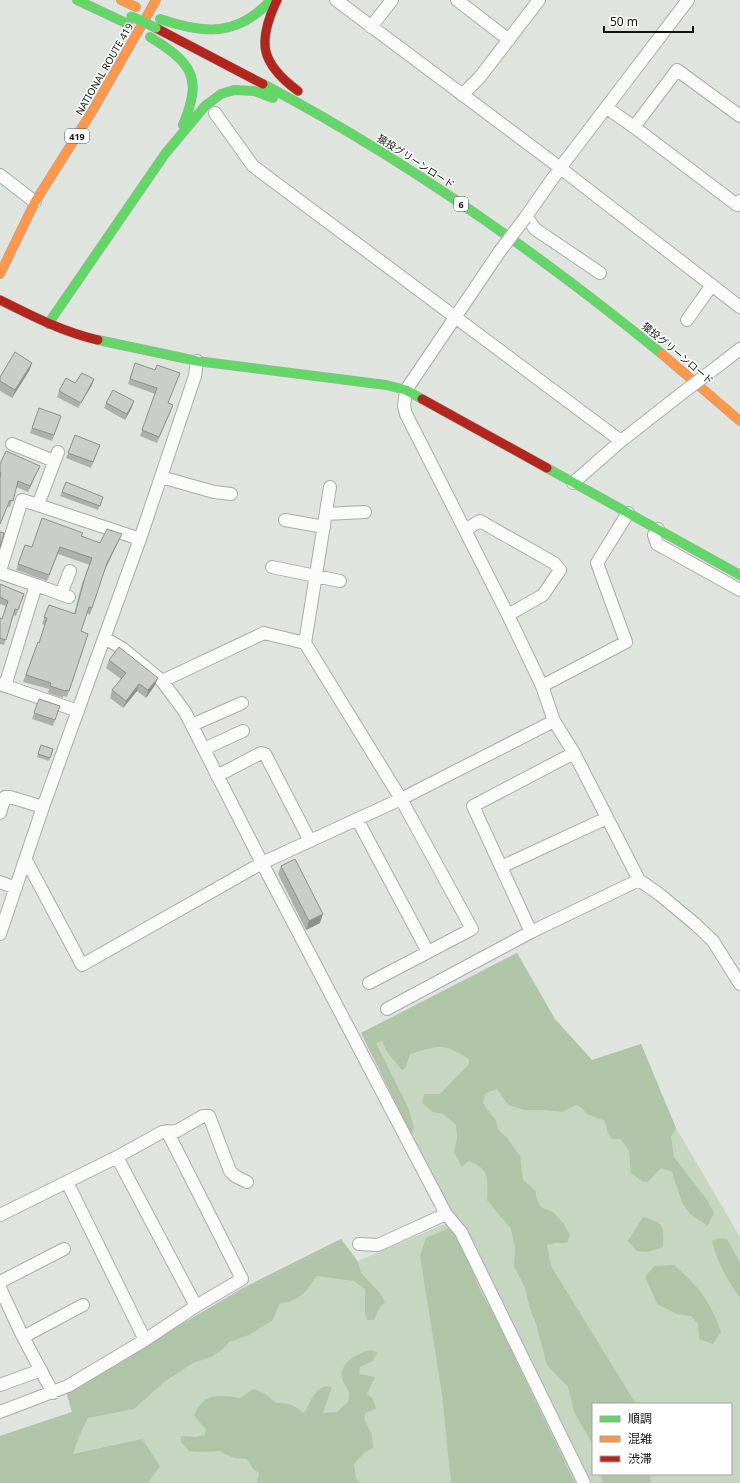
<svg xmlns="http://www.w3.org/2000/svg" width="740" height="1483" font-family="'Noto Sans','Noto Sans JP',sans-serif">
	<style>
		.green { fill: #c6d6c0; fill-rule: evenodd }
		.forest { fill: #b0c5a8 }
		.lines { fill: none; stroke-linecap: round; stroke-linejoin: round }
		.street-casing { stroke: #aaaca9; stroke-width: 14 }
		.fast-casing { stroke: #aaaca9; stroke-width: 10 }
		.slow-casing { stroke: #aaaca9; stroke-width: 10 }
		.jam-casing { stroke: #aaaca9; stroke-width: 10 }
		.street { stroke: #fafbfa; stroke-width: 12 }
		.fast { stroke: #63d668; stroke-width: 9 }
		.slow { stroke: #ff974d; stroke-width: 9 }
		.jam { stroke: #b3261e; stroke-width: 9 }
		.street-bridge-casing { stroke: #aaaca9; stroke-width: 14; stroke-linecap: butt }
		.fast-bridge-casing { stroke: #aaaca9; stroke-width: 10; stroke-linecap: butt }
		.street-bridge { stroke: #fafbfa; stroke-width: 12 }
		.fast-bridge { stroke: #63d668; stroke-width: 9 }
		.wall { fill: #aeb0ad }
		.shaded-wall { fill: #8d908d }
		.building { fill: #cacdc9; stroke: #8d908d }
		.labels { text-anchor: middle; dominant-baseline: central; stroke-width: 3; stroke-linejoin: round; paint-order: stroke }
		.shield { fill: #fff; stroke: #595a58; stroke-width: 1 }
		.shield-label { font-size: 9px; font-weight: bold; fill: #121411 }
		.street-label { font-size: 10px; fill: #121411; stroke: #fff }
	</style>
	<rect width="100%" height="100%" fill="#e0e4df"/>
	<path class="green" d="M517 953 555 1019 592 1060 641 1044 676 1128 740 1237V1483H0V1436L72 1412 243 1288 341 1239 358 1261 454 1220 448 1209 361 1033ZM593 1404H731V1474H593Z"/>
	<path class="forest" d="M517 953 555 1019 592 1060 641 1044 676 1128 671 1137 674 1157 707 1200 714 1212 708 1226 691 1215 682 1203 672 1172 661 1168 648 1182 642 1181 631 1173 630 1165 629 1151 621 1139H612L608 1133 605 1121 587 1114 581 1107 575 1105 563 1112 546 1110H525L508 1105 497 1089 486 1093 483 1101 486 1108 496 1120 498 1129 507 1138 520 1156 523 1180 536 1191V1197L541 1207 554 1213 563 1223 570 1235 567 1243H555L547 1245 551 1266 636 1404H593V1445L574 1412 568 1387 547 1365 536 1324 530 1309 525 1288 514 1266 515 1249 511 1229 487 1200C488 1180 490 1169 469 1161L462 1167 454 1152 457 1138 456 1125 443 1114 433 1112 422 1103 424 1094H440L469 1064V1059C442 1042 439 1046 410 1054L406 1067 402 1070 387 1052 382 1041 376 1043 408 1107 414 1128 412 1136 361 1033Z
		M643 1217C664 1223 664 1225 663 1247L648 1252 637 1251 628 1241Z
		M452 1227 457 1234 481 1292 496 1319 575 1483H451L442 1394 420 1256 426 1238Z
		M719 1238 727 1239 740 1263V1298C727 1280 717 1262 712 1241Z
		M341 1239 358 1262 361 1273 380 1293 385 1302 379 1308 374 1320H367L365 1312V1289L354 1281 316 1276C306 1294 299 1300 279 1304L273 1320 249 1335 229 1342 223 1349 211 1357 193 1363 164 1382 134 1409 88 1418 79 1436 73 1454 142 1439 160 1466 148 1483H0V1436L72 1412 66 1392 243 1288Z
		M674 1265C697 1284 712 1304 721 1332L713 1344 699 1339 698 1324 691 1316 677 1314 657 1304 645 1276 655 1266Z
		M370 1350 377 1352 373 1361 360 1367 359 1374 375 1377 367 1394 373 1399 376 1409 366 1413 364 1418 372 1435 373 1448 364 1453 354 1464 356 1478 361 1483H257L259 1473 253 1469 247 1459 234 1458 219 1451 203 1452 189 1451 181 1442V1436L195 1437 205 1435 206 1430 194 1415C204 1392 219 1395 241 1398L253 1389 264 1393 276 1403C288 1402 295 1406 304 1413 312 1401 315 1383 332 1387L323 1413 337 1412 348 1402C349 1398 350 1393 348 1390 346 1386 343 1383 342 1378 340 1362 357 1354 370 1350Z
		M601 1474H649L651 1483H602Z"/>
	<g class="lines">
		<g class="street-casing">
			<path id="street" d="M336 0 555 164 740 307
				M457 0 509 40
				M371 27 392 0
				M462 95 480 77 539 0
				M607 108 634 127
				M215 113 253 166 621 441
				M740 116 677 70 634 127 737 205 740 201
				M0 175 35 202
				M526 216 535 229 600 273
				M525 218 560 168 688 0
				M500 251 406 390 404 406 406 414 508 615 542 686 554 721 574 753 639 880 659 894 694 923 713 941 740 984
				M687 320 712 285
				M718 366 740 349
				M12 444 54 461
				M161 477 214 492 231 494
				M573 483 621 441 681 394
				M330 487 305 643 401 799 472 929 369 983
				M38 505 58 452
				M326 514 365 512
				M285 520 324 527
				M658 529 654 535 657 544 740 590
				M465 530 480 521 554 563 560 570 543 595 508 615
				M272 567 340 581
				M0 571 22 500 38 505 140 539
				M0 573 36 585
				M61 594 70 571
				M105 638 123 649 162 681 264 633 305 643
				M162 681 185 712 262 863 446 1214 461 1232 584 1483
				M0 684 78 711
				M5 686 36 585 69 597
				M542 686 626 642 597 563 628 513
				M192 725 242 703
				M204 749 243 731
				M217 776 261 753 265 754 310 841
				M0 813 5 797H10L43 807
				M357 819 428 952
				M26 860 82 965 262 863 401 799 554 721
				M501 867 607 818
				M0 882 16 888
				M531 932 473 806 574 753
				M0 934 43 807 140 539 195 376 197 361
				M387 1009 531 932 639 880
				M117 1157 196 1306
				M67 1182 145 1340
				M0 1215 117 1157 162 1132 177 1131 203 1116H209L230 1171 235 1176 247 1182
				M359 1244 378 1245 446 1214
				M0 1282 64 1249
				M0 1288 23 1337 53 1393
				M23 1337 83 1305
				M0 1385 41 1370
				M0 1412 68 1386 145 1340 196 1306 242 1279 167 1131"/>
		</g>
		<g class="fast-casing">
			<path id="fast" d="M77 0 128 24
				M160 19C204 34 237 37 271 0
				M150 37C192 63 203 77 183 125
				M263 84C405 159 538 253 662 354
				M48 324 165 154 205 106 221 94 234 90 254 91 273 98
				M98 340 197 361 386 385 406 390 422 399
				M547 468 740 575"/>
		</g>
		<g class="slow-casing">
			<path id="slow" d="M121 0 136 7
				M0 274 35 202 93 110 156 0
				M662 354 740 421"/>
		</g>
		<g class="jam-casing">
			<path id="jam" d="M277 0C257 42 260 63 298 91
				M156 28 263 84
				M0 300C32 316 63 332 98 340
				M422 399 547 468"/>
		</g>
		<use href="#street" class="street"/>
		<use href="#fast" class="fast"/>
		<use href="#slow" class="slow"/>
		<use href="#jam" class="jam"/>
		<g class="street-bridge-casing">
			<path id="street-bridge" d="M500 251 525 218
				M681 394 718 366"/>
		</g>
		<g class="fast-bridge-casing">
			<path id="fast-bridge" d="M131 16 156 28"/>
		</g>
		<use href="#street-bridge" class="street-bridge"/>
		<use href="#fast-bridge" class="fast-bridge"/>
	</g>
	<path class="wall" d="M32 363 29 371 12 398 0 391V377Z
		M135 363 155 370 169 403 171 411 157 443 140 436 155 394 128 384Z
		M94 379 92 385 78 408 57 397 59 391 75 383Z
		M106 403 132 407 125 420 104 408Z
		M39 408 61 416 52 441 30 433Z
		M75 435 100 445 91 468 66 458Z
		M0 464 37 472 28 492 16 487 10 507 7 506 0 525Z
		M62 492 103 497 98 510 60 496Z
		M81 536 100 543 119 540 105 568 90 615 87 613 81 631 88 634 67 697 63 696V698L48 693 49 689 23 682 38 642 39 643 45 625 42 624 49 605 74 614 82 583 90 565 58 554 47 581 16 570 25 545 32 547Z
		M0 584 24 594 16 616 13 615 4 645 0 644V618L2 619 6 606 0 604Z
		M109 660 155 685 146 698 137 691 123 708 110 698 112 690 121 679 106 668Z
		M39 699 60 706 53 726 32 719Z
		M41 745 53 749 49 761 37 757Z
		M281 866 320 923 306 930 278 874Z"/>
	<path class="shaded-wall" d="M32 363 29 371 12 398 15 390Z
		M94 379 92 385 78 408 81 403Z
		M134 401 132 407 125 420 127 414Z
		M40 466 37 472 28 492 30 486Z
		M122 534 119 540 105 570 107 563Z
		M158 678 155 685 146 698 148 690Z
		M139 684 137 691 123 708 126 701Z
		M323 914 320 923 306 930 309 921Z"/>
	<path class="building" d="M15 352 32 363 15 390 0 381V377Z
		M135 363 155 370 157 365 180 373 168 403 173 405 159 437 142 430 157 388 130 379Z
		M82 373 94 379 81 403 59 391 66 378 75 383Z
		M113 390 134 401 127 414 106 403Z
		M39 408 61 416 54 435 32 428Z
		M75 435 100 445 93 462 68 453Z
		M6 451 40 466 30 486 18 481 13 501 10 500 0 524V478L1 473 0 472V464Z
		M66 482 103 497 100 506 62 492Z
		M42 518 83 533 81 536 100 543 107 529 122 534 107 563 92 608 89 607 81 631 88 634 69 691 66 690 65 691 50 686 51 683 26 675 38 642 39 643 47 618 44 617 49 605 75 614 85 577 92 558 60 547 49 575 18 564 25 545 32 547Z
		M0 532 4 533 0 547Z
		M0 584 24 594 18 610 15 609 6 640 0 638V618L2 619 8 601 0 597Z
		M119 647 158 678 148 690 139 684 126 701 112 690 126 673 109 660Z
		M39 699 60 706 55 720 34 713Z
		M41 745 53 749 50 758 38 754Z
		M295 859 323 914 309 921 281 866Z"/>
	<g class="labels">
		<g class="shield">
			<rect x="65" y="129" width="24" height="14" rx="3"/>
			<rect x="454" y="197" width="14" height="14" rx="3"/>
		</g>
		<g class="shield-label">
			<text x="77" y="136">419</text>
			<text x="461" y="204">6</text>
		</g>
		<g class="street-label">
			<text transform="translate(104 69) rotate(-60)">NATIONAL ROUTE 419</text>
			<text transform="translate(416 161) rotate(33)">猿投グリーンロード</text>
			<text transform="translate(678 353) rotate(40)">猿投グリーンロード</text>
		</g>
	</g>
	<rect x="592" y="1403" width="140" height="72" fill="#ffffff" stroke="#a0a1a0"/>
	<rect x="600" y="1416" width="20" height="6" fill="#63d668" stroke="#a0a1a0"/>
	<text x="628" y="1423" font-size="12" fill="#121411">順調</text>
	<rect x="600" y="1436" width="20" height="6" fill="#ff974d" stroke="#a0a1a0"/>
	<text x="628" y="1443" font-size="12" fill="#121411">混雑</text>
	<rect x="600" y="1456" width="20" height="6" fill="#b3261e" stroke="#a0a1a0"/>
	<text x="628" y="1463" font-size="12" fill="#121411">渋滞</text>
	<path d="M604 26v6h89v-6" fill="none" stroke="#121411" stroke-width="2"/>
	<text x="610" y="26" font-size="12" fill="#121411" stroke="#ffffff" stroke-width="3" paint-order="stroke">50 m</text>
</svg>
